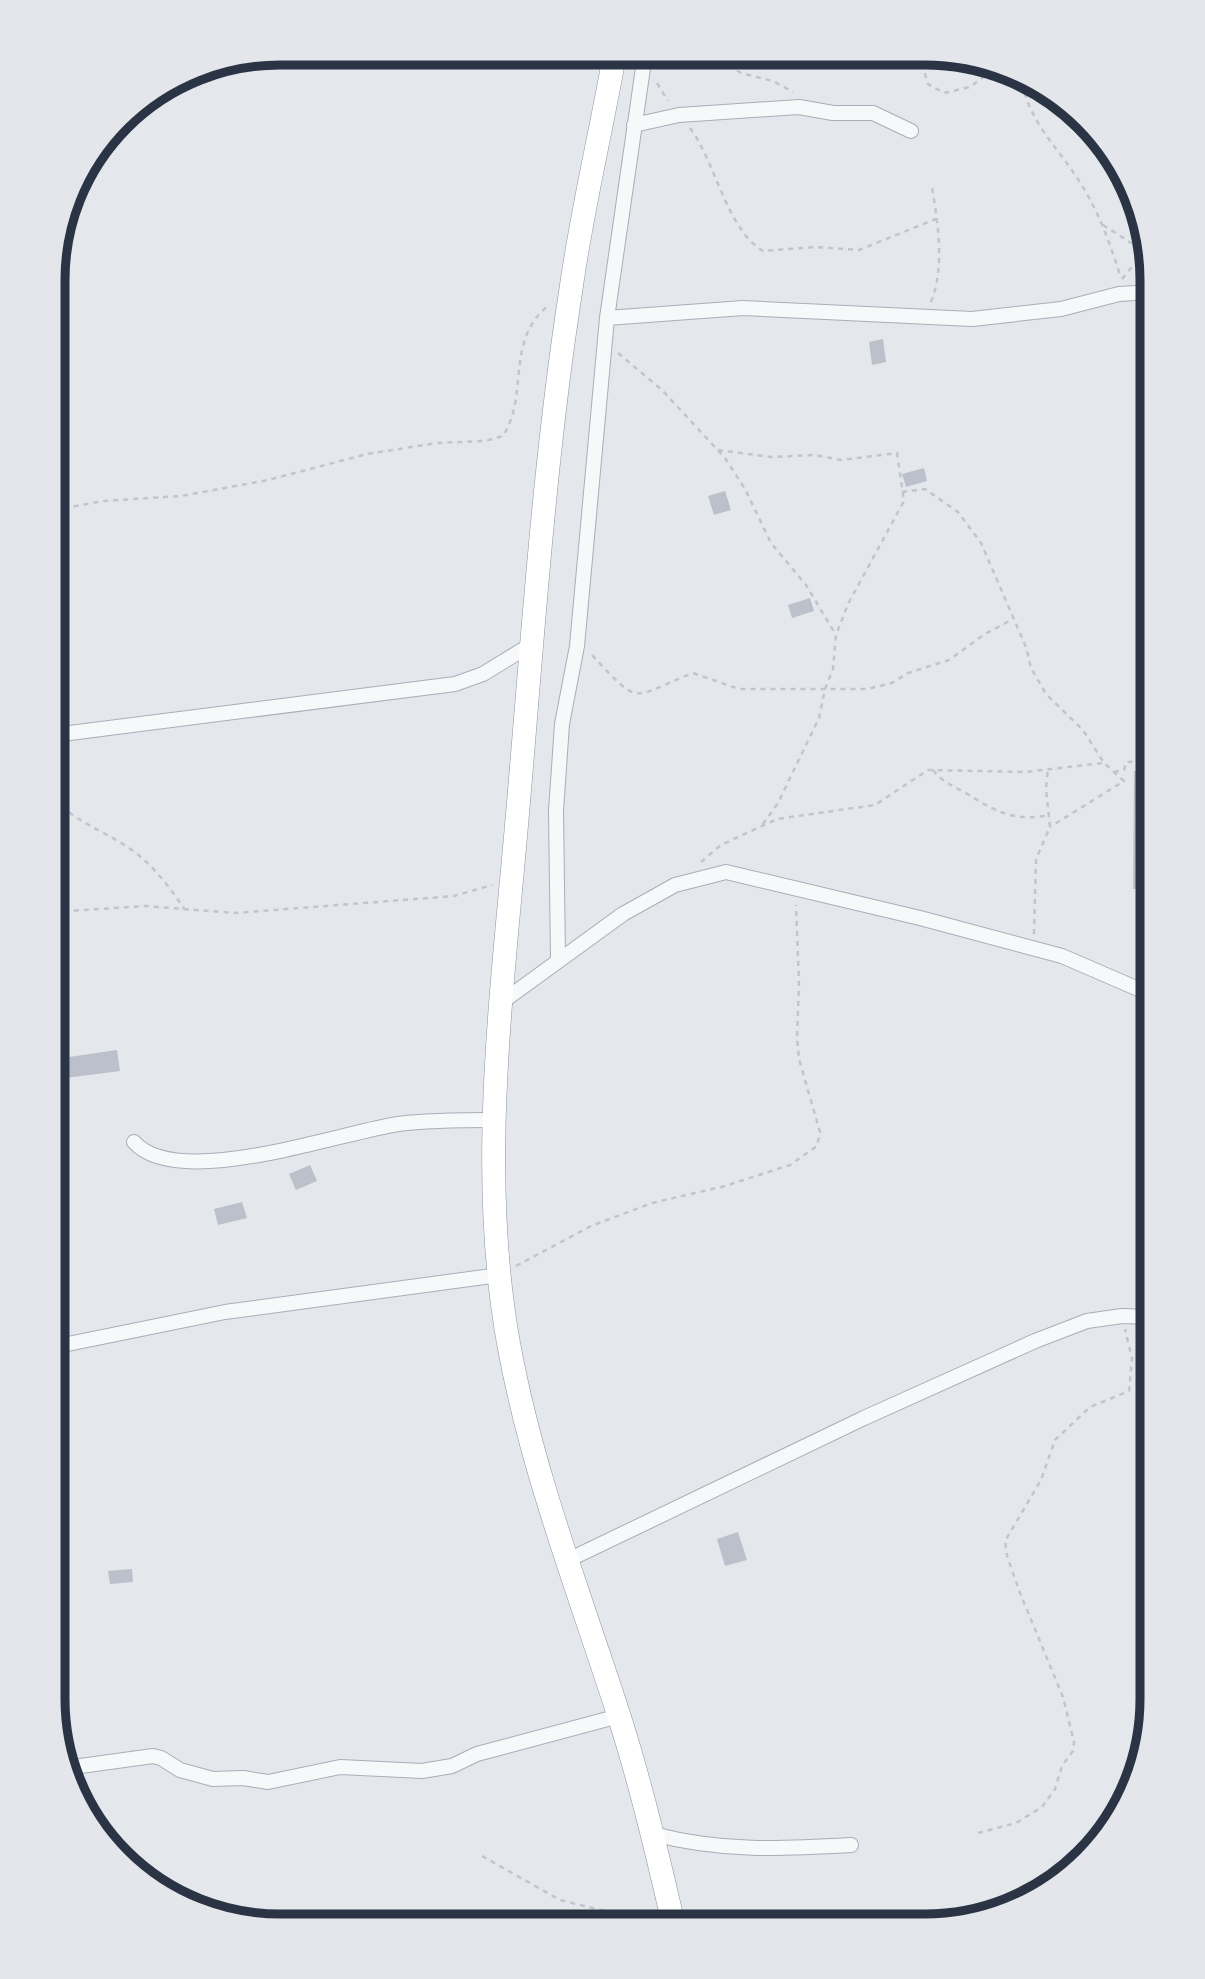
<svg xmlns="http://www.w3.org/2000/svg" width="1205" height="1979" font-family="'Exo 2',sans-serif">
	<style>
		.building { fill: #bbc0ca }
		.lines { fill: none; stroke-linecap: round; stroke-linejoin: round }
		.minor-casing { stroke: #a9aeb7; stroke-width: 16 }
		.trunk-casing { stroke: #8b94a3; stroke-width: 24 }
		.path { stroke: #c2c5cb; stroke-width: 2.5; stroke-dasharray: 5 5; stroke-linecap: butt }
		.minor { stroke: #f7f8fa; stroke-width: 14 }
		.trunk { stroke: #fff; stroke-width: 23 }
		.rim { fill: none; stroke: #2b3445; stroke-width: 9 }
	</style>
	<rect width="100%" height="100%" fill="#e4e7ec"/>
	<path class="building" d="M883 339 886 362 872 365 869 342Z
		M924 468 927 481 906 487 902 474Z
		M725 491 731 510 714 515 708 496Z
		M810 598 814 611 792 618 788 605Z
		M1134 771H1152V889H1133Z
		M117 1050 120 1071 58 1079 55 1059Z
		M310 1165 317 1181 296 1190 289 1174Z
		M242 1202 247 1218 218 1225 214 1209Z
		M738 1532 747 1560 725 1566 717 1539Z
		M132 1569 133 1582 110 1584 108 1571Z"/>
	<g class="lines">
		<g class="minor-casing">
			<path id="minor" d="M634 125 679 115 799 107 833 113H873L911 131
				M607 318 743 308 972 319 1061 309 1119 294 1152 292
				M54 735 455 684 483 674 532 644
				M558 959 556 811 562 724 577 646 607 318 645 54
				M502 1002 623 914 675 885 726 872 920 918 1062 956 1152 995
				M134 1142C177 1191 339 1133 398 1124 430 1120 462 1120 494 1120
				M53 1347 225 1312 499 1275
				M566 1561 864 1418 1035 1341 1087 1321 1122 1316 1152 1317
				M66 1768 153 1756 161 1758 180 1770 213 1779 243 1778 268 1782 340 1767 422 1771 452 1766 477 1754 619 1716
				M653 1834C722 1852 781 1849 851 1845"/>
		</g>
		<g class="trunk-casing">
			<path id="trunk" d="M615 53C601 132 582 210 571 289 543 468 532 650 516 831 501 1001 478 1177 509 1346 533 1476 581 1597 621 1722 642 1789 658 1857 674 1926"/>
		</g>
		<path class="path" d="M712 54 741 73 773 81 793 92
			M919 54 928 84 944 93 970 87 993 70
			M657 83 668 101
			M1023 83C1028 123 1065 155 1084 189 1101 217 1111 247 1121 278
			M690 128C715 161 727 230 763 251L816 247 859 250 936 219
			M1103 225 1147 253
			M1122 279 1132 267 1148 258
			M931 302C945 267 938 224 932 187
			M618 353 662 390 725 458 745 489 771 543 806 585 836 635
			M718 450 771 457 815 455 841 460 897 453 904 501 848 604 836 635 833 669 825 689 819 718 778 803 763 824
			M902 492 925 489 958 512 981 543 1026 647 1031 668 1046 694 1083 730 1104 763 1124 781 1050 827
			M54 510 103 501 181 496 268 480 367 454 437 443 485 441 503 436C530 393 504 340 550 304
			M592 655C642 709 630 697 693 673L739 689H867L892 683 908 673 949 660 985 634 1013 619
			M933 770C943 783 956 787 969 795 996 812 1016 822 1048 815
			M1114 772 1124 770 1126 762 1152 761
			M54 799C75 821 101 830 126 846 151 862 169 886 185 910
			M701 862 721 845 777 819 875 805 928 770 1025 772 1103 763
			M54 912 145 906 235 913 454 896 492 885
			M1034 934 1036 859 1050 827 1046 789 1048 769
			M516 1266 591 1226 652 1203 725 1186 790 1165 817 1146 820 1132 799 1059 797 1037 799 984 796 905
			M978 1833 1016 1823 1042 1807 1055 1789 1062 1766 1073 1751 1074 1742 1063 1697 1020 1593 1007 1556 1005 1541 1041 1480 1055 1440 1090 1407 1129 1391 1132 1359 1125 1329
			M482 1856 560 1900 605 1911 651 1915"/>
		<use href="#minor" class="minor"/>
		<use href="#trunk" class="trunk"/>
	</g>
	<path d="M0 0H1205V1979H0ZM280 65H925A215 215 0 0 1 1140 280V1699A215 215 0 0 1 925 1914H280A215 215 0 0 1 65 1699V280A215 215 0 0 1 280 65Z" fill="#e4e6eb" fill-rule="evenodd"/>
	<path class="rim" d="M280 65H925A215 215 0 0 1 1140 280V1699A215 215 0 0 1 925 1914H280A215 215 0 0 1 65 1699V280A215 215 0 0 1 280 65Z"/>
</svg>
